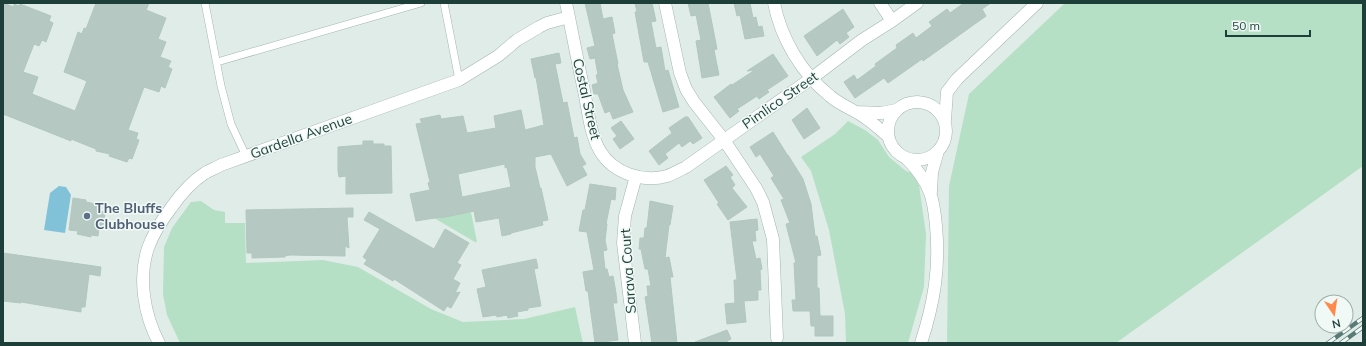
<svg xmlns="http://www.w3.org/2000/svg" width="1366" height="346" font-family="Mulish,sans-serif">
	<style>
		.green { fill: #b6e0c5 }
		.water { fill: #81c2d8 }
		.building { fill: #b5c8c1; stroke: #b1c7c0; fill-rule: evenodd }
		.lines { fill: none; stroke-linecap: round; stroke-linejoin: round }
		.lane-casing { stroke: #a2b5b0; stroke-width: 8 }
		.street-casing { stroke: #a2b5b0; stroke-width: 13 }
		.lane { stroke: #fff; stroke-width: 7 }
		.street { stroke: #fff; stroke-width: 12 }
		.rail-casing { stroke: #597a75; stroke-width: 4.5 }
		.rail { stroke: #f0f9f5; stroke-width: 3; stroke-dasharray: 9; stroke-linecap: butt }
		.service-dot { fill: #5c6f8a; stroke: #f0f9f5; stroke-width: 1.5 }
		.labels { text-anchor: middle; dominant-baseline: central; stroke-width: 3; stroke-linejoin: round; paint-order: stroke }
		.street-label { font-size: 14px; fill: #1e3f39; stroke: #f0f9f5 }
		.service-label { font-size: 14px; font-weight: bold; fill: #4e5e75; stroke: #f0f9f5; text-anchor: start }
	</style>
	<rect width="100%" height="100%" fill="#e0ece8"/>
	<path class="green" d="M1065 3H1363V166L1116 343H947L949 186 969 94Z
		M848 121 865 130 878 140 889 157 906 171 912 173 919 185 926 234 924 287 908 343H846L845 314 829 230 811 171 801 157 835 134Z
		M201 201 214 210 225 212V223H245L246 263 323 260 358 267 431 309 463 322 524 319 575 307 583 343H180L167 315 163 294 164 247 172 228 191 202Z
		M471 212 477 242H475L434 218Z"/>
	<path class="water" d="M59 186 66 187 71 195 65 233 44 230 50 193Z"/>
	<path class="building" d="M3 3 14 7V4L19 6 20 4 51 16 49 21 53 23 46 42 42 40 39 46 34 44 23 72 38 77 32 94 75 111 87 81 64 72 78 32 82 34 84 28 86 29 96 3H149L146 10 166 18 158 39 166 42 160 57 171 61 168 67 172 69 165 88 161 86 159 92 144 87 128 130 138 133 136 139 139 140 132 159 129 158 127 162 109 156 110 154 96 151V149L71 139V141L3 114Z
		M585 3H600L603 19 612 17 615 33 612 34 618 64H617L623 90 633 112 613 119 610 111 605 113 598 94H594L592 85 598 83 596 75H598L595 58 590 59 587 48 595 46Z
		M635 3H652L656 21 651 22 656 48 661 47 665 71 668 70 679 107 663 112 648 62H644L635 12H637Z
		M688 3H708L717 49 714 50 719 75 702 78 696 41 701 40 696 15 691 16Z
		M734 3H750L753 18 756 17 758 27 762 26 764 36 745 39 740 15 737 16Z
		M964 3H991L982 9 986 16 923 61 922 59 888 83 884 78 855 98 844 82 854 75 857 80 876 66 875 64 897 48 896 45 913 33 916 38 932 26 929 22 947 9 950 13Z
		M843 9 854 27 846 33 849 37 840 44 837 40 817 56 804 36Z
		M559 53 561 63 555 64 563 103 567 102 574 138 577 137 580 154 586 164 582 166 587 175 567 186 551 154 535 157V167L540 188H541L548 220 542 221 543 225 511 233V234L502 236 499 218 476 222 474 211 441 218V217L416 221 410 194 430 190 428 183 430 182 416 124 422 123 420 119 440 115 441 119 463 116 467 133 496 128 494 116 521 110 525 130 544 125 536 77 535 78 531 59ZM505 164V168L507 167 511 187 462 197 458 174Z
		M773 54 788 76 767 90 769 92 759 99 757 96 737 109 739 111 730 118 714 97 731 84 732 85 755 70 747 71Z
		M807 108 820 128 804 139 792 120Z
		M685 117H688L702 138 693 144 690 141 682 147 679 143 665 154 668 158 659 165 649 151 672 133 669 128Z
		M621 121 634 139 620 149 613 139 617 136 611 128Z
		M773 132 788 156V155L803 179 811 204 815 236H817L821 255 817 256V288H819L820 316H833V336H815V326H811L810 311H793L792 300H796L794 263H796L786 224 790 223 781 200 784 199 771 178 774 176 760 154 756 157 750 147Z
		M363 141H373V144H384V146H391L392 193 346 194V176L339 177 338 171V147L363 145Z
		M726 166 733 175 730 177 735 185 732 188 747 207 728 220 717 204 719 203 704 180Z
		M590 184 616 188 615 200 611 199 606 224H607L605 240 607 250 603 251 605 269H607L609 277 613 276 616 293 617 303H613L618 340 595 343 588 291H586L583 272 594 270 587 232 579 231 583 210H585Z
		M73 198 86 200V202L100 205 99 211 105 212 103 229 99 228 98 236 91 235V237L77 234 78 231 69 230Z
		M650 201 673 206 670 225H669L665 258 669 257 673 277H670L677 343H652L645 297 648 296 647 286H651L648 269H645L641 249H639L640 238H644L645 228H647Z
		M353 208V217H347L349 248 345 246V256L290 255 285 256V257L252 258V253H247L246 210Z
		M369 212 434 249 445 229 469 243 457 263 461 265 453 279 460 283 455 293 460 292 451 308 447 306 444 311 394 279 393 281 364 264 367 260 363 257 380 229 364 220Z
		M757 219 758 230 755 231 756 241H752L756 259 760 258 762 269 760 270 761 290H758V300L744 301 746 322 727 324 725 304 735 303 734 280H737L730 222Z
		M3 253 101 267 100 276 89 274 85 307H81V312L21 302V303L3 301Z
		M536 259 538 268 534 269 541 306 528 308V310L517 312 518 316 508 318 507 315 497 317 496 315 483 317 477 289 486 287 482 270Z
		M727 330 731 339 727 341 728 343H695V342Z"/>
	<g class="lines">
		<g class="lane-casing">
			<path id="lane" d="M205 3 221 86 231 124 246 156
				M444 3 459 80
				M217 62 421 3"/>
		</g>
		<g class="street-casing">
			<path id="street" d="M566 3C572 31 577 59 583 86 588 107 589 132 600 151 613 173 643 183 667 176 673 174 680 170 686 167L812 78 862 40 892 21 917 3
				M665 3 680 73 686 89 694 102 724 140 756 188 763 202 773 239 777 338
				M774 3C781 38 801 73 830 96 838 103 847 107 856 112 868 118 878 128 888 136
				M880 3 892 21
				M888 131a29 29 0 1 1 58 0a29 29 0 1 1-58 0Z
				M857 112 881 113 896 110
				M945 120 947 92 957 79 1037 3
				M906 158C916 168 925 179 930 193 934 203 935 215 936 226 940 268 934 303 921 343
				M931 192 932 172 938 151
				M159 343C144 315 138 278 148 248 153 234 162 220 171 208 180 195 191 182 205 173 210 170 216 168 221 165L459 80 498 56 517 40 539 27 547 23 569 17
				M635 343 623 243 625 216 636 176"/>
		</g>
		<use href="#lane" class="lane"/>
		<use href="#street" class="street"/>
		<g class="rail-casing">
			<path id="rail" d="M1328 343 1363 318
				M1341 343 1363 327"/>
		</g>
		<use href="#rail" class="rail"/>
	</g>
	<circle class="service-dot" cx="87" cy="216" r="4"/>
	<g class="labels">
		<g class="street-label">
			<text transform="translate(587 99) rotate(77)">Costal Street</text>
			<text transform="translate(780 100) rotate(-35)">Pimlico Street</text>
			<text transform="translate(301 136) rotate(-20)">Gardella Avenue</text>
			<text transform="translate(628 271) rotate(-94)">Sarava Court</text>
		</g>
		<g class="service-label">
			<text x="95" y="208">The Bluffs<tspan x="95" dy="16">Clubhouse</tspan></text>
		</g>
	</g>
	<rect width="1366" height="346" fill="none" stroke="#1e3f39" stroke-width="8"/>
	<g transform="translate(1334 314) rotate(167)"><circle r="19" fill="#f0f9f5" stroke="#9cafaa"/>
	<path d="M0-3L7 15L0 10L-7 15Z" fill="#ff894b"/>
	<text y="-6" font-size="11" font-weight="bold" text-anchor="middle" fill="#1e3f39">N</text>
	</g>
	<path d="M1226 30v6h84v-6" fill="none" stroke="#1e3f39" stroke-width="2"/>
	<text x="1232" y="30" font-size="12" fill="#1e3f39" stroke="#f0f9f5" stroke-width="3" paint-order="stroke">50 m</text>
</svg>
